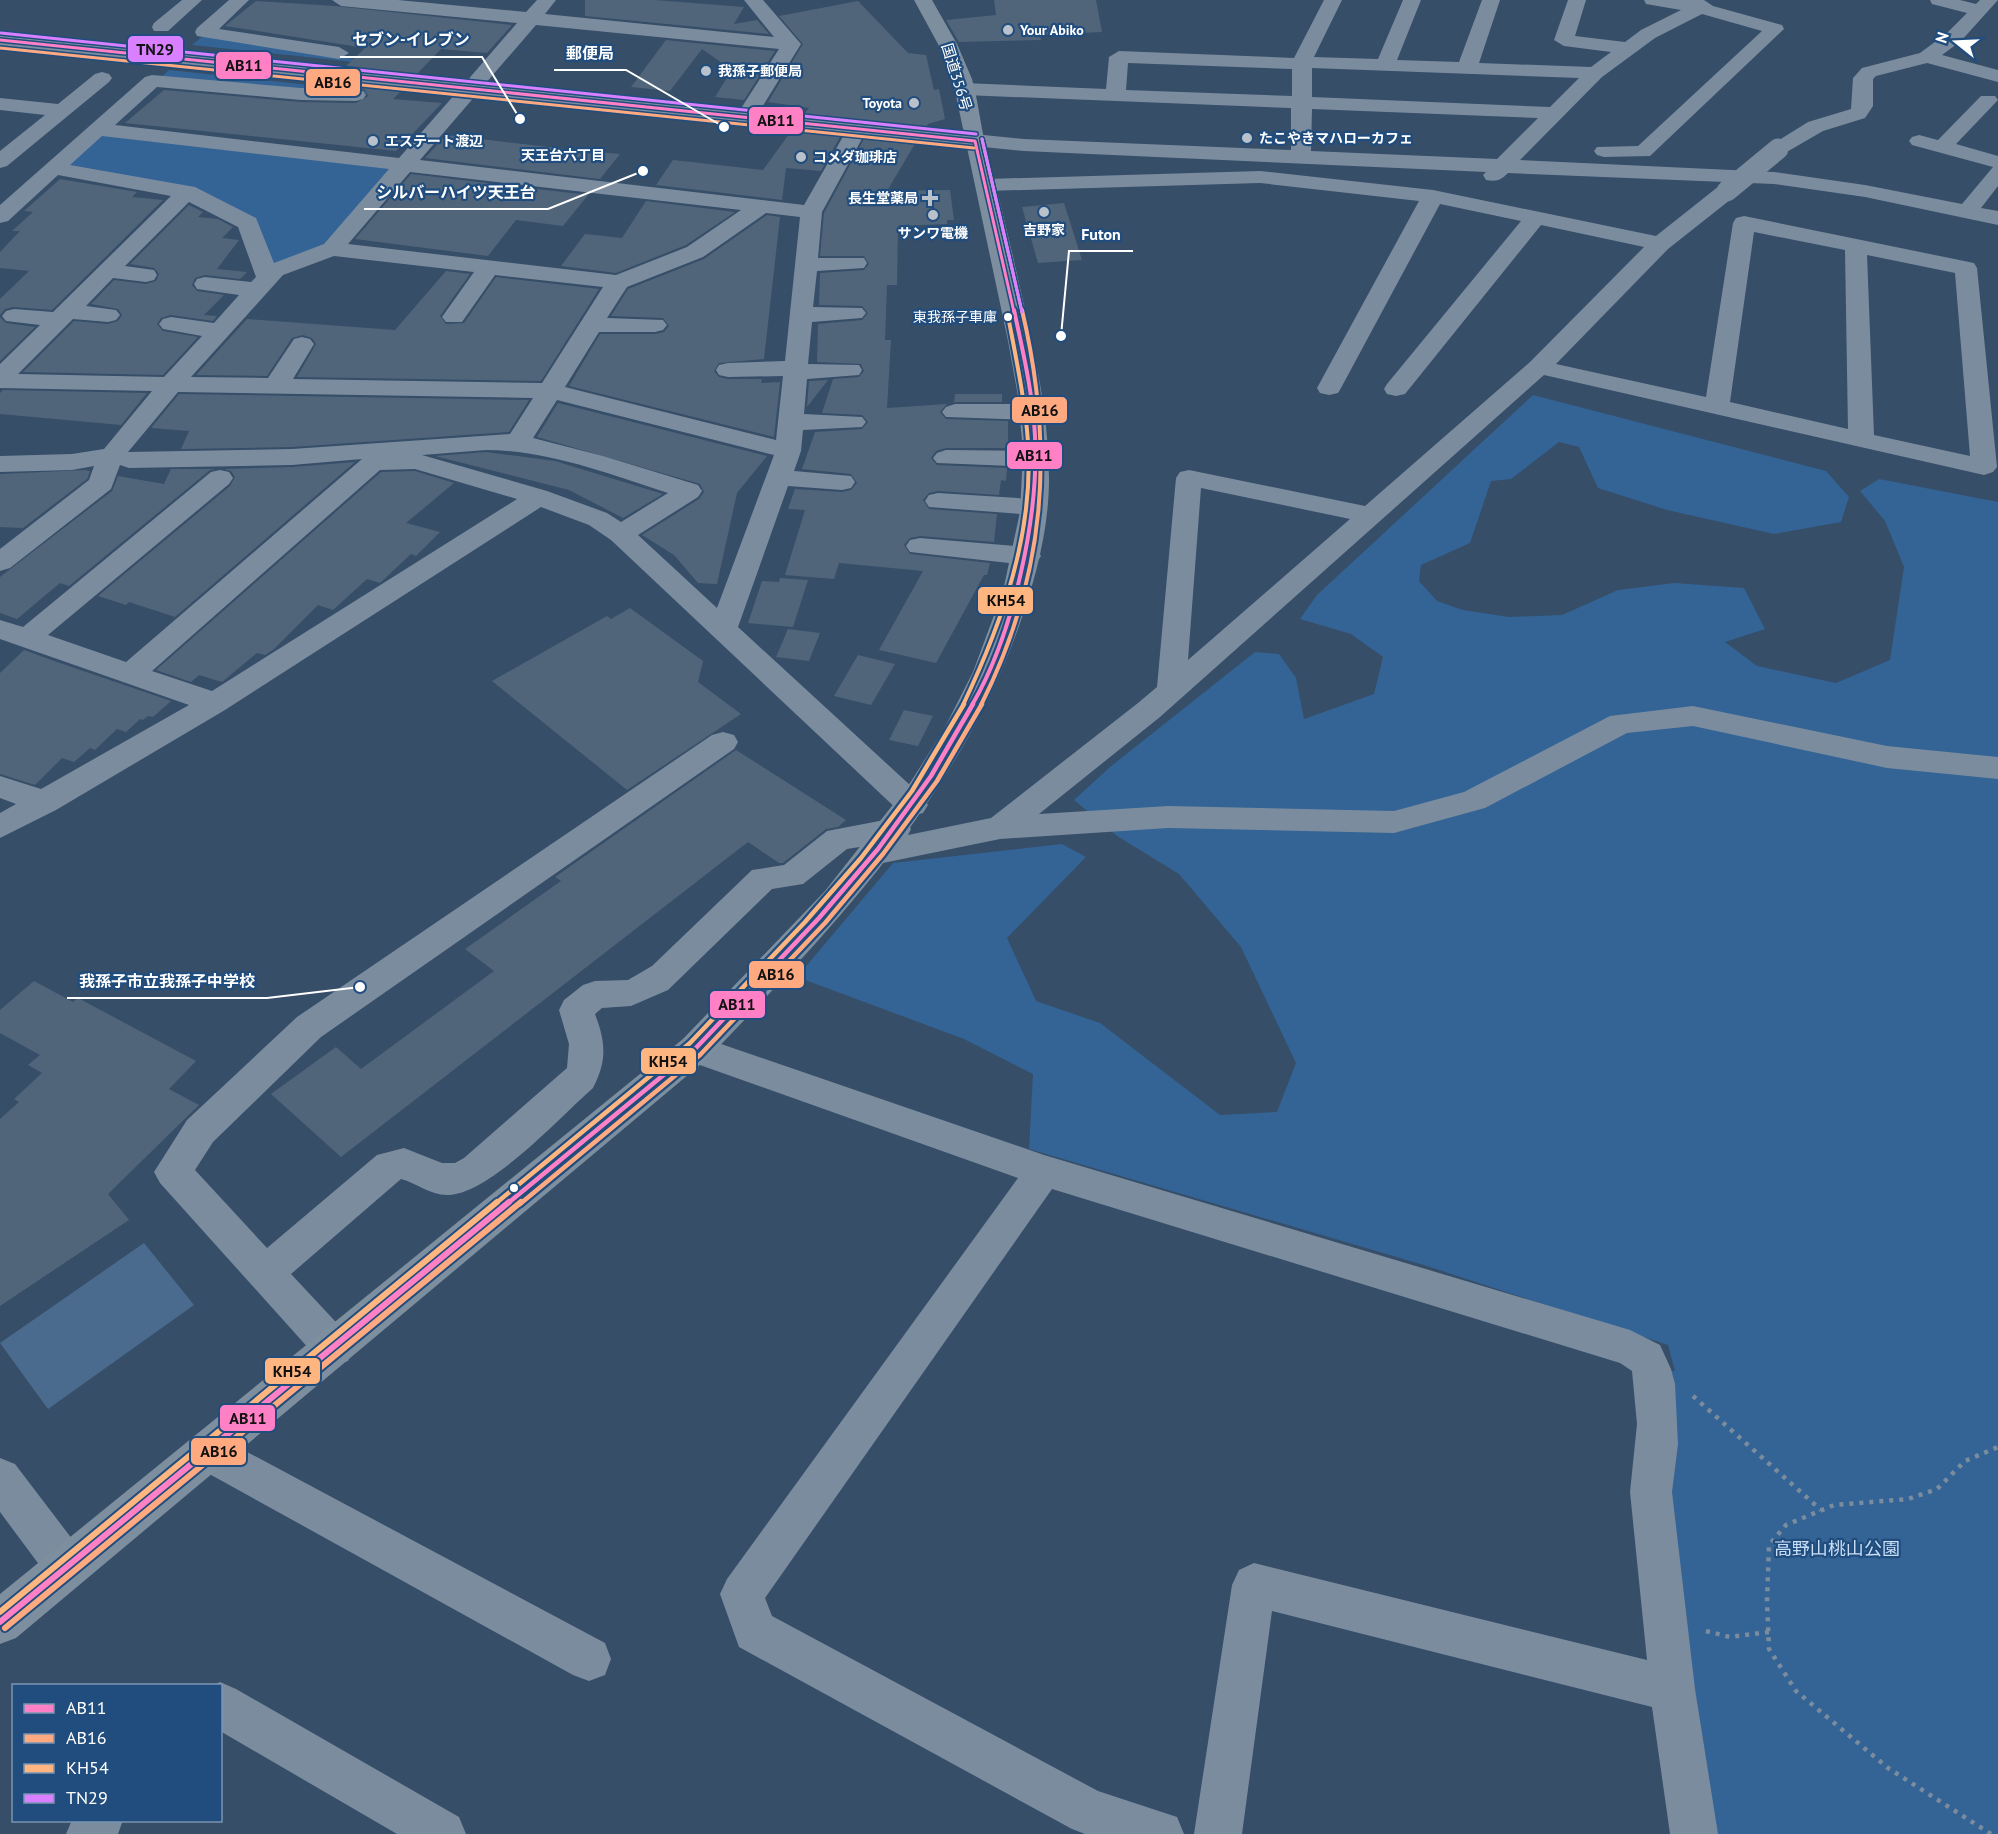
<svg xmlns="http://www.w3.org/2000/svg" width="1998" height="1834" font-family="'PT Sans','Noto Sans JP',sans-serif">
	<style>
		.green { fill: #336495 }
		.water { fill: #4a6b8e }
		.building { fill: #51657a }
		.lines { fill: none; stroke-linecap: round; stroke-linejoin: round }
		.path { stroke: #7b8c9f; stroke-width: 4.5; stroke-dasharray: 4 6; stroke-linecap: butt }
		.minor { fill: #7b8c9f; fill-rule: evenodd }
		.highway { fill: #7d8e9f; fill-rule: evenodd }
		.minor-bridge { stroke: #7b8c9f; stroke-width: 21 }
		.bus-1-far3-casing { stroke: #204d7e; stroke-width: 6 }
		.bus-1-far2-casing { stroke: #204d7e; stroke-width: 8 }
		.bus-1-far1-casing { stroke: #204d7e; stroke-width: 9 }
		.bus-1-casing { stroke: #204d7e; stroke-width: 10 }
		.bus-2-far3-casing { stroke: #204d7e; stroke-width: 6 }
		.bus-2-far2-casing { stroke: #204d7e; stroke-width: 8 }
		.bus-2-far1-casing { stroke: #204d7e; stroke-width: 9 }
		.bus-2-casing { stroke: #204d7e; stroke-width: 10 }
		.bus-3-far2-casing { stroke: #204d7e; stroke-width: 8 }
		.bus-3-far1-casing { stroke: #204d7e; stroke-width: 9 }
		.bus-3-casing { stroke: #204d7e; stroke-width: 10 }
		.bus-4-casing { stroke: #204d7e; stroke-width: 6 }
		.bus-1-far3 { stroke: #ff80c5; stroke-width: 3 }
		.bus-1-far2 { stroke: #ff80c5; stroke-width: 4 }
		.bus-1-far1 { stroke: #ff80c5; stroke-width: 4.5 }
		.bus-1 { stroke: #ff80c5; stroke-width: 6 }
		.bus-2-far3 { stroke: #ffa980; stroke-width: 3 }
		.bus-2-far2 { stroke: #ffa980; stroke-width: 4 }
		.bus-2-far1 { stroke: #ffa980; stroke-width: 4.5 }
		.bus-2 { stroke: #ffa980; stroke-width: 6 }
		.bus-3-far2 { stroke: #ffb580; stroke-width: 4 }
		.bus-3-far1 { stroke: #ffb580; stroke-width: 4.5 }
		.bus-3 { stroke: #ffb580; stroke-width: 6 }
		.bus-4 { stroke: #d880ff; stroke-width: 3 }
		.poi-dot { fill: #b9c1ca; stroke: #204d7e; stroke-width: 2 }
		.bus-dot { fill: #fff; stroke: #204d7e; stroke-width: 2 }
		.labels { text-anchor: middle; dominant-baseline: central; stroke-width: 4.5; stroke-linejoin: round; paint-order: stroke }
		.far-poi-label { font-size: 14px; font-weight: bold; fill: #fff; stroke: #204d7e; text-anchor: start }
		.far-neighbourhood-label { font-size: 14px; font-weight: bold; fill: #fff; stroke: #204d7e }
		.bus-label { font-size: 14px; fill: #fff; stroke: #204d7e; text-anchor: end }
		.street-label { font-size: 15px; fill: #fff; stroke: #204d7e }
		.near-park-label { font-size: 18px; fill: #c7def6; stroke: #204d7e }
		.leader { fill: none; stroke: #fff; stroke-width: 2 }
		.callout-dot { fill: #fff; stroke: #204d7e; stroke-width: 2 }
		.callout-label { font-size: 16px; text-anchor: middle; font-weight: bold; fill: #fff; stroke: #204d7e; stroke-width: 4.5; stroke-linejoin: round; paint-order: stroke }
		.line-badge { stroke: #204d7e; stroke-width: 2 }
		.pale-badge-label { font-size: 16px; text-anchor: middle; font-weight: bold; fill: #111 }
	</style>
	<rect width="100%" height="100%" fill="#364e68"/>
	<path class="green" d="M204 35 403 67 192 45Z
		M169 70 402 95 304 91 160 78Z
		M98 132 396 167 328 246 272 266 254 220 192 189 60 166Z
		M1533 395 1826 471 1849 497 1841 522 1774 534 1667 510 1598 488 1579 447 1559 442 1511 479 1491 481 1470 543 1421 565 1419 581 1437 601 1463 610 1509 617 1562 615 1618 590 1674 583 1744 588 1765 629 1725 642 1757 666 1836 683 1890 660 1904 567 1885 521 1860 491 1879 479 1998 502V1834H1710L1672 1503 1666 1371H1675L1668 1345 1427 1266 1029 1149 1033 1074 964 1039 797 977 893 863 1062 844 1086 857 1007 938 1036 1001 1100 1023 1220 1115 1277 1112 1296 1063 1241 947 1179 874 1117 836 1074 800 1110 767 1255 652 1279 654 1296 678 1304 719 1374 694 1383 657 1351 634 1300 619 1317 595Z"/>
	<path class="water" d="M144 1243 194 1305 48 1409 0 1343Z"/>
	<path class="building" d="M585 0H655L744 7 734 24 757 20 769 34 585 16Z
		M994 0H1096L1102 32 1040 35 1041 40 959 42 946 20 996 15Z
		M256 1 335 6 512 25 487 53 441 49 416 75 345 67 365 48 225 26Z
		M858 1 908 53 926 55 934 90 939 89 945 119 928 124 926 127 804 114 809 108 768 102 803 44 779 16Z
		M666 40 775 51 744 100 715 97 732 70 702 49 670 91 631 87Z
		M330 82 402 90 393 99 442 103 396 151 125 123 164 90 301 102 356 103 368 96 365 90 357 87 326 86Z
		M792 130 841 135 821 171 786 168 782 200 656 185 673 160 763 170Z
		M446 135 583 151 620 154 600 179 425 158Z
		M865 137 916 142 887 191 950 190 954 220H947V224L898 226 897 285H887L885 340H891L887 408 947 404 940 412 946 419 1008 421V448H946L936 451 931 458 937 465 1007 468 1006 481 1001 480 999 495 938 491 929 493 923 500 929 509 997 514 994 542 920 536 910 538 904 545 910 554 990 563 987 575H984L936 663 879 650 923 571 839 563 834 579 785 575 805 510 788 509 795 489 842 492 851 490 857 483 851 474 802 469 815 432 862 429 868 422 862 415 822 413 833 379 859 377 864 371 861 364 817 362 818 324 862 320 868 313 862 306 819 305 820 273 864 270 869 264 864 256H820L824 213Z
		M411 174 588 195 563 226 516 220 488 256 355 239Z
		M60 179 137 192 132 197 163 200 52 310 13 307 5 309 0 315V299L29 271 0 268V252L20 231H12L33 212 24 211Z
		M646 201 735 212 686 245 616 273 561 266 585 234 622 238Z
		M1064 203 1082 260 1038 263 1022 207Z
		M189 205 203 212 198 217 218 219 233 227 222 238 239 240 217 269 247 272 240 279 205 275 195 278 192 285 197 291 224 295 204 315 217 316 213 321 171 315 161 318 157 324 163 331 198 337 163 375 23 372 74 321 108 324 118 321 122 315 118 309 91 304 114 280 146 284 156 281 159 274 154 268 130 264Z
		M767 215 780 217 764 359 719 363 714 371 719 377 728 379H762L761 383 780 382 774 437 569 386 600 334H656L664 332 669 326 663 318 611 316 628 289 704 259Z
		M446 271 470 274 440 316 446 324 464 323 496 277 599 289 541 381 297 377 316 344 312 338 303 335 292 338 267 376 196 375 247 319 395 330Z
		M0 317 6 323 35 327 0 361Z
		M828 380 807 407 809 381Z
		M3 390 147 393 121 425 0 414V393Z
		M179 394 529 400 509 432 292 447 181 449 189 431 151 428Z
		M955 394H1002V402H954Z
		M558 403 767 456 737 493 717 584 698 583 674 555 642 535 699 499 704 492 700 484 537 437Z
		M486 452 555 461 663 494 623 518 569 490 435 456Z
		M355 462 175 617 129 602 126 605 98 596 230 486 235 477 231 471 224 469 292 467Z
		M171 469H216L210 470 69 586 60 583 17 619 0 613V577L112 491 118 476 164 484Z
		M85 470 90 471 87 479 23 528 0 527V474Z
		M415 471 454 483 406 523 440 532 416 556 411 554 380 583 367 579 333 610 318 605 274 649 265 655 257 653 222 682 199 675 191 682 156 670 381 472Z
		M780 578 808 580 793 627 748 623 762 581 779 582Z
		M630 608 703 661 698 682 741 714 627 790 492 681 607 616 611 619Z
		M788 629 820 633 809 661 776 657Z
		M24 650 57 662 171 701 153 717 148 716 143 720 140 719 126 732 117 729 95 750 90 748 74 762 62 758 35 785 0 774V673Z
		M858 655 895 664 871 705 834 696Z
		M904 710 933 716 918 746 889 740Z
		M736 750 846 820 838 827 826 829 783 863H779L748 842 341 1157 271 1094 336 1047 361 1069 494 971 465 949 561 881 555 877Z
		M34 981 73 1002 78 998 196 1061 169 1089 199 1105 108 1194 129 1220 0 1306V1119L19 1102 14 1099 42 1073 28 1065 40 1055 0 1033V1010Z"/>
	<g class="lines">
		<path class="path" d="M1693 1396 1821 1510
			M1706 1631 1730 1637 1769 1632
			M1991 1834 1888 1768 1796 1691 1769 1649 1767 1601 1769 1545 1786 1525 1834 1505 1908 1499 1937 1489 1965 1461 1998 1447"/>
		<path class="minor" d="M182 0H202L168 31H154L152 27 154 23Z
			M229 0H249L219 29 339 47 349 53 339 59 197 36 195 32 197 28Z
			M332 0H398L526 12 537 0H556L545 14 774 37 744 0H763L801 44 759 112 1024 139 1291 150V108L964 95 957 93 954 89 957 85 964 83 1106 89 1109 57 1119 51 1294 58 1324 0H1342L1314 57 1378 59 1403 0H1421L1397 60 1459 62 1482 0H1500L1479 63 1591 67 1611 52 1564 46 1554 40 1568 0H1586L1575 36 1625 42 1641 30 1681 10 1646 4 1644 0H1704L1713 6 1782 25 1784 29 1650 156 1604 157 1597 155 1594 151 1597 147 1638 146 1762 31 1702 14 1655 38 1602 77 1520 160 1774 172 1865 185 1962 204 1993 167 1912 145 1909 141 1912 137 1919 135 1938 140 1981 96H1995L1998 100 1956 144 1998 156V186L1981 208 1998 211V225L1865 197 1774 184 1508 173C1501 180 1497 182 1486 180L1483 175 1486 172 1024 151 864 135 822 212 818 258H864L867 263 864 268 817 271 813 307 862 308 866 313 862 318 812 322 808 364 859 365 862 370 859 375 807 379 804 414 862 417 866 422 862 427 803 430 801 451 794 471 851 476 855 482 851 488 842 490 788 486 738 627 923 797 928 805 923 813 912 816 901 813 611 540 589 525 541 507 225 710 56 810 0 838V813L16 804 0 798V776L41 789 189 705 0 639V620L23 627 211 472 220 470 229 472 233 478 229 484 48 635 126 662 362 459 292 465 129 468 120 465 111 489 10 568 0 571V549L89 480 94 466 72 470 0 472V456L72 454 104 449 152 391 0 388V364L40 325 6 321 2 316 6 311 14 309 53 312 171 196 58 175 8 221 0 223V205L145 77 152 75 301 88 356 89 363 91 366 95 363 99 356 101 301 100 157 87 115 125 399 158 456 93 0 46V34L466 82 517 23 341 6ZM536 25 779 49 740 110 485 84ZM1128 63 1292 69V96L1126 90ZM1312 68 1579 78 1550 107 1312 97ZM476 95 845 133 804 205 420 160ZM1312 109 1538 118 1497 159 1311 151ZM102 136 389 169 324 244 274 263 256 218 195 187 70 165ZM410 172 741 210 687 247 616 275 348 244ZM189 202 238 227 256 277 251 282 205 277 197 279 194 284 197 289 239 295 214 323 171 317 163 319 159 324 163 329 202 336 164 377 18 374 73 319 108 322 116 320 120 315 116 310 86 306 113 278 146 282 154 280 157 275 154 270 125 266ZM766 213 800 217 785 361 728 363 719 365 716 370 719 375 728 377 783 376 776 440 565 387 599 332H655L663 330 667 325 663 320 607 318 627 287 703 257ZM334 256 474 272 442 317 446 322H462L495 275 603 287 542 383 293 379 314 344 310 339 302 337 294 339 268 378 191 377 283 275ZM178 392 533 398 510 434 292 449 128 452ZM557 400 774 455 717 608 638 535 698 497 702 491 698 485 603 456 533 438ZM486 450C548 450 609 474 668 493L621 522 607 513 547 491 422 455ZM415 469 517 499 212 691 152 671 380 470Z
			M1930 0H1960L1976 4 1980 0H1998L1961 41 1942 55 1998 70V82L1927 63 1876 76 1873 79V106L1865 118 1823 131 1785 153H1771L1768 149 1771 145 1808 122 1851 109 1853 78 1862 68 1920 53 1947 33 1967 13 1932 4Z
			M102 72 109 74 112 78 109 82 7 166 0 168V151L45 115 0 110V98L58 104 95 74Z
			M1260 171 1433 190 1656 236 1719 186H1735L1738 191 1735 196 1668 249 1556 364 1706 397 1733 223 1736 218 1744 216 1974 263 1977 268 1997 467 1993 472 1984 475 1544 375 1160 717 1039 814 1168 806 1394 811 1464 792 1610 716 1693 706 1887 746 1998 757V779L1887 768 1693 726 1627 733 1485 808 1394 833 1168 828 1000 839 878 864 867 860 862 852 866 846 847 849 803 884 772 889 668 990 631 1006 602 1008 595 1014C606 1043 607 1061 593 1088 560 1117 491 1193 449 1195 431 1196 417 1183 401 1179L291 1274 348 1335 354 1348 348 1361 334 1366 320 1361 160 1183 154 1172 187 1120 297 1017 712 735 723 732 734 735 738 742 734 749 321 1037 213 1142 195 1170 267 1248 377 1155 404 1148 442 1163H455L464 1158 567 1068 569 1044 559 1010 564 1000 583 985 595 981 628 980 652 966 752 870 784 865 827 831 895 818 906 821 911 829 908 835 991 818 1138 703 1157 687 1176 478 1180 472 1189 470 1365 506 1530 362 1644 247 1541 225 1405 394 1396 396 1387 394 1384 389 1387 384 1521 221 1440 204 1341 388 1338 393 1329 395 1320 393 1317 388 1419 201 1260 183 987 191 979 190 976 185 979 180 987 179ZM1754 232 1845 250 1848 429 1730 402ZM1867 255 1955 273 1970 456 1874 435ZM1201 488 1350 519 1188 660Z
			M955 404H1033L1042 407 1046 412 1042 417 1033 420 946 417 942 412 946 407Z
			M946 450 1036 451 1045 454 1049 459 1045 464 1036 467 937 463 933 458 937 453Z
			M938 493 1034 499 1043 501 1047 507 1043 513 1034 515 929 507 925 501 929 495Z
			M920 538 1027 547 1037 550 1041 556 1037 562 1027 565 910 552 906 546 910 540Z
			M695 1035 1044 1155 1630 1330 1660 1345 1671 1369 1675 1384 1678 1444 1672 1492 1695 1689 1718 1834H1670L1652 1707 1272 1611 1242 1834H1194L1232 1585 1239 1570 1254 1563 1647 1660 1630 1492 1637 1424 1632 1371 1620 1363 1052 1189 765 1598 772 1616 1098 1791 1177 1817 1184 1834H1085L1072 1829 739 1647 720 1594 727 1579 1018 1178 683 1059 677 1049 683 1039Z
			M208 1431 605 1643 611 1659 605 1675 589 1681 573 1675 193 1465 187 1451 193 1437Z
			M0 1458 15 1464 82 1552 89 1567 82 1582 67 1588 52 1582 0 1512Z
			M220 1682 236 1689 459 1817 466 1834H397L220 1731V1686H212Z
			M72 1820H123L118 1834H66Z"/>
		<path class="highway" d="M914 0H932L957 44 972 79C978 100 980 122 985 143 995 183 1005 222 1014 261 1030 333 1049 405 1049 479 1049 530 1035 581 1018 629 956 800 831 930 707 1059L16 1638 0 1644V1594L683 1039 825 891 910 783 943 731 973 672 1003 591 1020 512 1023 452 1018 396 1008 341 955 91 938 44Z"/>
		<path class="minor-bridge" d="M1727 191 1778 149"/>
		<g class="bus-1-far3-casing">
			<path id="bus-1-far3" d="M0 40 975 141
				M975 141 1014 312"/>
		</g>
		<g class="bus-1-far2-casing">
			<path id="bus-1-far2" d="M972 705C1013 635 1039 518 1035 436 1033 394 1023 352 1014 310"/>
		</g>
		<g class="bus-1-far1-casing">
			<path id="bus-1-far1" d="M507 1204 695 1049 819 918 878 849 931 776 973 704"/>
		</g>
		<g class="bus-1-casing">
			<path id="bus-1" d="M0 1622 509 1202"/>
		</g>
		<g class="bus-2-far3-casing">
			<path id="bus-2-far3" d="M0 48 974 148
				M982 139 1022 312"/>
		</g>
		<g class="bus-2-far2-casing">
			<path id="bus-2-far2" d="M981 705C1046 576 1055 450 1022 310"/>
		</g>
		<g class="bus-2-far1-casing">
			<path id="bus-2-far1" d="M520 1204 700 1055 825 923 883 854 937 781 982 704"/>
		</g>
		<g class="bus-2-casing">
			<path id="bus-2" d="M5 1628 521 1202"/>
		</g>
		<g class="bus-3-far2-casing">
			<path id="bus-3-far2" d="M963 705C1002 623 1034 534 1028 442 1025 400 1016 358 1008 316"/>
		</g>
		<g class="bus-3-far1-casing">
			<path id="bus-3-far1" d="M495 1204 690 1043 805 922 861 858 912 791 964 704"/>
		</g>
		<g class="bus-3-casing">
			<path id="bus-3" d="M0 1612 497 1202"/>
		</g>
		<g class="bus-4-casing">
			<path id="bus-4" d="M1 33 976 134
				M982 139 1022 312"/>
		</g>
		<use href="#bus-1-far3" class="bus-1-far3"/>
		<use href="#bus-1-far2" class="bus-1-far2"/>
		<use href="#bus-1-far1" class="bus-1-far1"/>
		<use href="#bus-1" class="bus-1"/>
		<use href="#bus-2-far3" class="bus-2-far3"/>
		<use href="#bus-2-far2" class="bus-2-far2"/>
		<use href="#bus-2-far1" class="bus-2-far1"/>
		<use href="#bus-2" class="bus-2"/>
		<use href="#bus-3-far2" class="bus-3-far2"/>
		<use href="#bus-3-far1" class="bus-3-far1"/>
		<use href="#bus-3" class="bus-3"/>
		<use href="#bus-4" class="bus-4"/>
	</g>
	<g class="poi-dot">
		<circle cx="1008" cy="30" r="6"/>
		<circle cx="706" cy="71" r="6"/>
		<circle cx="914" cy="103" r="6"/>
		<circle cx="1247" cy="138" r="6"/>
		<circle cx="373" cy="141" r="6"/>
		<circle cx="801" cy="157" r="6"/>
		<path d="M927 189h6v6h6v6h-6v6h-6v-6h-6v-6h6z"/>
		<circle cx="1044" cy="212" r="6"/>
		<circle cx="933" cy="215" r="6"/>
	</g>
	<g class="bus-dot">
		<circle cx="1008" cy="317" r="5"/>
		<circle cx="514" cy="1188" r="5"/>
	</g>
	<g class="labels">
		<g class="far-poi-label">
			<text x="1020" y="30">Your Abiko</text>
			<text x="718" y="71">我孫子郵便局</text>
			<text x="902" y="103" text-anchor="end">Toyota</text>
			<text x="1259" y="138">たこやきマハローカフェ</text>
			<text x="385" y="141">エステート渡辺</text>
			<text x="813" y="157">コメダ珈琲店</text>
			<text x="918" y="198" text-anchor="end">長生堂薬局</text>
			<text x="1044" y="230" text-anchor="middle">吉野家</text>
			<text x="933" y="233" text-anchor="middle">サンワ電機</text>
		</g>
		<g class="far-neighbourhood-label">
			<text x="563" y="155">天王台六丁目</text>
		</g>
		<g class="bus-label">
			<text x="997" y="317">東我孫子車庫</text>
		</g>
		<g class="street-label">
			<text transform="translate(957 77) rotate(73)">国道356号</text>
		</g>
		<g class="near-park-label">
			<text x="1837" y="1548">高野山桃山公園</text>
		</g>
	</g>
	<path class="leader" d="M520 119L482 57H340M724 127L626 70H554M643 171L548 209H364M1061 336L1069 251H1133M360 987L267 998H67"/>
	<g class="callout-dot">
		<circle cx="520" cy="119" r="6"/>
		<circle cx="724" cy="127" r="6"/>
		<circle cx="643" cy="171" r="6"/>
		<circle cx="1061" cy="336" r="6"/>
		<circle cx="360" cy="987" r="6"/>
	</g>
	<g class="callout-label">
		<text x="411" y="45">セブン-イレブン</text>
		<text x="590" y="59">郵便局</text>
		<text x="456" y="198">シルバーハイツ天王台</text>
		<text x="1101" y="240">Futon</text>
		<text x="167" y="987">我孫子市立我孫子中学校</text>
	</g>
	<g class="line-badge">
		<rect x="127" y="35" width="57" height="28" rx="6" fill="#d880ff"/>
		<rect x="215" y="51" width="57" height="29" rx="6" fill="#ff80c5"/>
		<rect x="305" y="68" width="56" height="29" rx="6" fill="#ffa980"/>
		<rect x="748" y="106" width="56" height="29" rx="6" fill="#ff80c5"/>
		<rect x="1011" y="396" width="57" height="28" rx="6" fill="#ffa980"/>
		<rect x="1006" y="441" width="57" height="29" rx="6" fill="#ff80c5"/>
		<rect x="977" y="586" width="57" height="29" rx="6" fill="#ffb580"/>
		<rect x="748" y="960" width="57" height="29" rx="6" fill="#ffa980"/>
		<rect x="709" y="990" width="57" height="29" rx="6" fill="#ff80c5"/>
		<rect x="640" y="1047" width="57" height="28" rx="6" fill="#ffb580"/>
		<rect x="264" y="1357" width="57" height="28" rx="6" fill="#ffb580"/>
		<rect x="219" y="1404" width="57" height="28" rx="6" fill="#ff80c5"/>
		<rect x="190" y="1437" width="57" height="29" rx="6" fill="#ffa980"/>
	</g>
	<g class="pale-badge-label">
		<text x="155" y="55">TN29</text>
		<text x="244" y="71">AB11</text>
		<text x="333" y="88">AB16</text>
		<text x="776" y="126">AB11</text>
		<text x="1040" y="416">AB16</text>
		<text x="1034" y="461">AB11</text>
		<text x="1006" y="606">KH54</text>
		<text x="776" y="980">AB16</text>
		<text x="737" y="1010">AB11</text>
		<text x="668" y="1067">KH54</text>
		<text x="292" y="1377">KH54</text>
		<text x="248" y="1424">AB11</text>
		<text x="219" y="1457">AB16</text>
	</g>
	<rect x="12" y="1684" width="210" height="138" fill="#204d7e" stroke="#7994b2" stroke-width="1.5"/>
	<rect x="24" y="1704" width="30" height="9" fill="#ff80c5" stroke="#7994b2" stroke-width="1.5"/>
	<text x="66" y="1714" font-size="18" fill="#ffffff">AB11</text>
	<rect x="24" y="1734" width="30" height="9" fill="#ffa980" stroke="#7994b2" stroke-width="1.5"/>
	<text x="66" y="1744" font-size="18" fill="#ffffff">AB16</text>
	<rect x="24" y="1764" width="30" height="9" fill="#ffb580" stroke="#7994b2" stroke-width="1.5"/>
	<text x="66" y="1774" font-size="18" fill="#ffffff">KH54</text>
	<rect x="24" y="1794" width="30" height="9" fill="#d880ff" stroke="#7994b2" stroke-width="1.5"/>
	<text x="66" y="1804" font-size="18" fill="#ffffff">TN29</text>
	<g transform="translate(1956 42) rotate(288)" stroke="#204d7e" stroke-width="4.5" paint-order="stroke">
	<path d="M0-4.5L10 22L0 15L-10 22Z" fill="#ffffff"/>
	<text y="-9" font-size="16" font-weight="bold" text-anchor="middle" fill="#ffffff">N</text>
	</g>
</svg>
